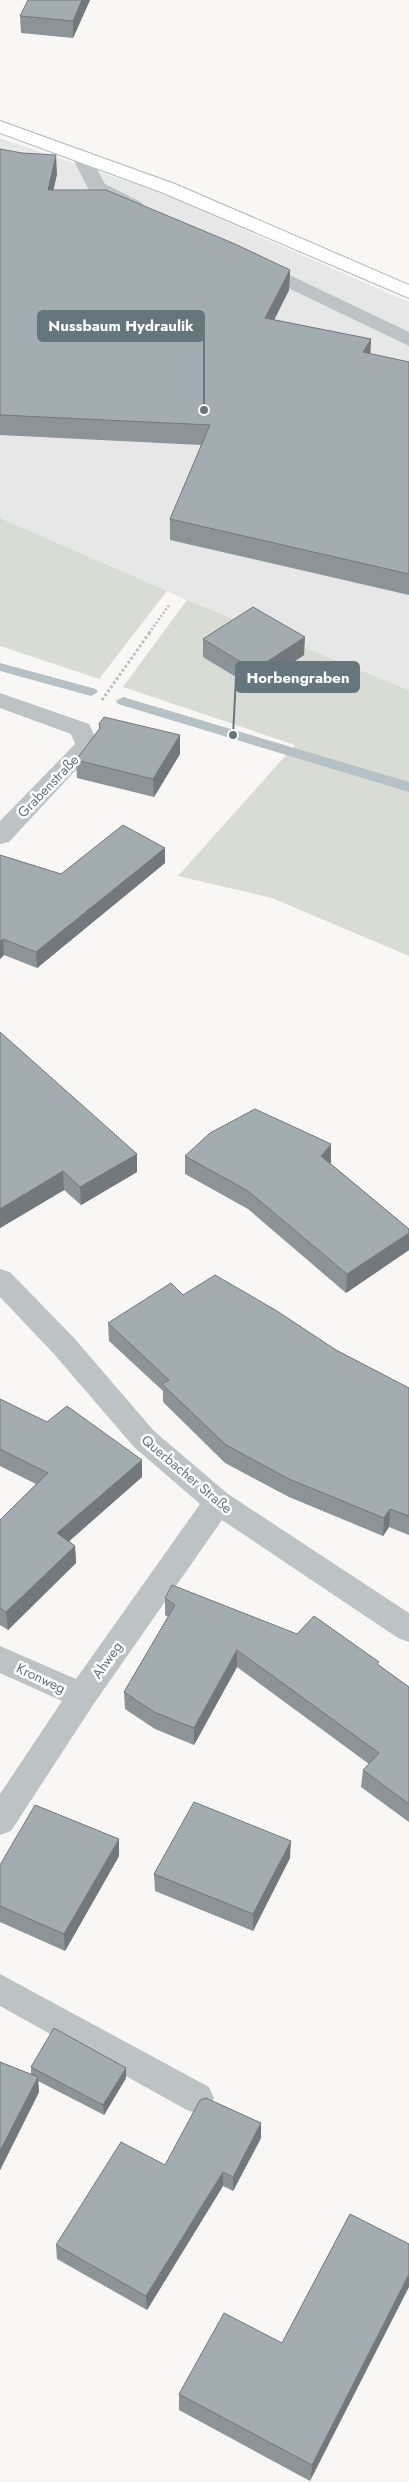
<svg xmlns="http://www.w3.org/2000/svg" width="409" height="2482" font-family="Jost,sans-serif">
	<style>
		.built { fill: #e6e7e6 }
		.green { fill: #d8dcd5 }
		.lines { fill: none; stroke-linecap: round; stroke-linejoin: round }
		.stream { fill: #b5c1c4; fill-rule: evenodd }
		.major-casing { stroke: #b1b7b9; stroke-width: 2 }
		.path-far1 { stroke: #b8bcbe; stroke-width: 2.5; stroke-dasharray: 2 2; stroke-linecap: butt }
		.path { stroke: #b8bcbe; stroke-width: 3; stroke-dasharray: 2.5 2.5; stroke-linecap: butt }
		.minor { fill: #bdc2c5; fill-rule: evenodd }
		.major { fill: #fff; fill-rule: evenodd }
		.wall { fill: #8c9497 }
		.shaded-wall { fill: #72787b }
		.building { fill: #a3acb0; stroke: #72787b }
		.labels { text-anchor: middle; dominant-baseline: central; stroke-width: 5; stroke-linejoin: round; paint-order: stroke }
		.street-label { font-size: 14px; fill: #66767d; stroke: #fff }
		.leader { fill: none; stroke: #66767d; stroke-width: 2 }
		.callout-dot { fill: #66767d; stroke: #fff; stroke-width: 2 }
		.callout { fill: #66767d; stroke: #66767d; stroke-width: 2 }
		.callout-label { font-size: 15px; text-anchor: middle; font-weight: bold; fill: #fff }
	</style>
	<rect width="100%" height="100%" fill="#f8f7f6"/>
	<path class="built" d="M0 138 158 192 409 302V690L187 600 0 518Z"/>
	<path class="green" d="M0 518 167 591 99 679 0 646Z
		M187 600 409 690V956L272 898 178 876 295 745 123 687Z"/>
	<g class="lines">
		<path class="stream" d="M0 663 96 689 98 692 91 696 0 671Z
			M123 697 409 782V792L118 704 116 701Z"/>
		<g class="major-casing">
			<path id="major" d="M0 121 175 184 409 285V298L161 192 0 133Z"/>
		</g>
		<path class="path-far1" d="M149 633 170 604"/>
		<path class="path" d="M102 700 150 632"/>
		<path class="minor" d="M81 151 88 153 105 184 141 202 144 206 141 210H127L90 192 72 157 74 153Z
			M256 259 409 332V346L249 269 246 265 249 261Z
			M0 693 89 724 99 745 9 842 0 844V821L75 744 71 734 0 708Z
			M0 1269 10 1272 74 1338 154 1431 228 1494 409 1613V1642L398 1638 222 1520 93 1705 11 1831 0 1835V1794L62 1701 0 1673V1646L76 1679 200 1504 134 1447 54 1354 0 1297Z
			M0 1974 209 2087 214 2098 209 2109 197 2114 185 2109 0 2006Z"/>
		<use href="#major" class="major"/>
	</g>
	<path class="wall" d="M90 0 73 38 21 33 20 16Z
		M0 149 57 174 53 190 290 270 289 290 274 320 371 339 370 354 409 362V595L170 540V519L201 445 0 435Z
		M203 639 304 655 254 688 203 657Z
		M99 724 180 735V754L154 797 77 778 76 760 99 729Z
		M165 848V863L37 968 4 955 0 959V855L61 874Z
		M0 1032 137 1172 81 1205 64 1190 0 1228Z
		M185 1156 331 1162 330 1163 409 1229V1250L346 1293 248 1209 185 1174Z
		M183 1295 336 1350 409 1388V1535L389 1527 383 1536 289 1497 225 1463 163 1402V1391L109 1341 108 1323Z
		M0 1399 47 1422 142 1460V1477L69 1541 75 1546 76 1563 8 1630 0 1625V1520L36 1484 0 1466Z
		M165 1598 379 1665 409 1687V1822L361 1787 363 1770 369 1764 237 1667 194 1745 155 1729 125 1709 124 1692 168 1617 165 1615Z
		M119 1856 65 1951 0 1922V1865Z
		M290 1858 253 1931 155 1891 154 1874Z
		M0 2062 31 2074V2067L126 2078 104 2115 38 2081 39 2092 0 2170Z
		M261 2123V2138L233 2191 223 2186 147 2310 57 2259 56 2245 165 2165Z
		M350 2214 310 2481 179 2410V2394L282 2343Z"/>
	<path class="shaded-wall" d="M82 0H90L73 38V21Z
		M56 155 57 174 49 210 48 190Z
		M290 270 289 290 265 338V318Z
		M371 339 370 359 363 352Z
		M305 637 304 655 254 688V670Z
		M180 735V754L154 797 153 779Z
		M165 848V863L37 968 36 952Z
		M3 939 4 955 0 959V942Z
		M331 1144V1162L320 1174 321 1156Z
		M137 1154V1172L81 1205 80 1187Z
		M63 1171 64 1190 0 1228V1209Z
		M409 1233V1250L346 1293 347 1274Z
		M142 1460V1477L58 1551 57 1533Z
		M390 1509 389 1527 383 1536 384 1518Z
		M75 1546 76 1563 8 1630 6 1612Z
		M237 1650V1667L194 1745V1728Z
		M119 1839V1856L65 1951 64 1934Z
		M291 1841 290 1858 253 1931V1914Z
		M126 2068V2078L104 2115 103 2105Z
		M38 2077 39 2092 0 2170V2151Z
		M261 2123V2138L233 2191V2177Z
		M223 2172V2186L147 2310 146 2296Z
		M409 2274V2287L310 2481 312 2465Z"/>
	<path class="building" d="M28 0H82L73 21 20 16Z
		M0 149 22 153 56 155 48 190H106L235 244 290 270 265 318 371 339 363 352 409 362V574L170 519 210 425 0 415Z
		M253 607 305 637 254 670 203 639Z
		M104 717 180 735 153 779 76 760 100 728 99 724Z
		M123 825 165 848 36 952 3 939 0 942V855L61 874Z
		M0 1032 137 1154 80 1187 63 1171 0 1209Z
		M255 1109 331 1144 321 1156 409 1229V1233L347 1274 248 1191 185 1156 210 1133Z
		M215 1275 277 1311 336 1350 409 1388V1516L390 1509 384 1518 289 1479 226 1445 162 1384 169 1380 108 1323 171 1283 183 1295Z
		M0 1399 47 1422 67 1406 142 1460 57 1533 75 1546 6 1612 0 1608V1520L48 1473 0 1449Z
		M172 1585 297 1634 314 1616 379 1662 377 1664 409 1687V1804L363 1770 379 1753 237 1650 194 1728 154 1712 124 1692 175 1605 165 1598Z
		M194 1802 291 1841 253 1914 154 1874Z
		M35 1805 119 1839 64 1934 0 1906V1865Z
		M54 2028 126 2068 103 2105 31 2067Z
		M0 2062 38 2077 0 2151Z
		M206 2098 261 2123 233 2177 223 2172 146 2296 56 2245 121 2142 165 2165 200 2100Z
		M350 2214 409 2244V2274L312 2465 179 2394 224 2313 282 2343Z"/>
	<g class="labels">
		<g class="street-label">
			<text transform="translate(48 786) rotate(-46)">Grabenstraße</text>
			<text transform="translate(187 1474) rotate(40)">Querbacher Straße</text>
			<text transform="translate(107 1660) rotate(-55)">Ahweg</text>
			<text transform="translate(41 1678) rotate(25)">Kronweg</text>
		</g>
	</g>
	<path class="leader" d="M204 410L204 326M233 735L236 677"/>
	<g class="callout-dot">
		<circle cx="204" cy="410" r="5"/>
		<circle cx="233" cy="735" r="5"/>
	</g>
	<g class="callout">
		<rect x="38" y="311" width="166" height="30" rx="5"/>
		<rect x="236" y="662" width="123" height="30" rx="5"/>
	</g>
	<g class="callout-label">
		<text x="121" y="331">Nussbaum Hydraulik</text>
		<text x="298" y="683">Horbengraben</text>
	</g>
</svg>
